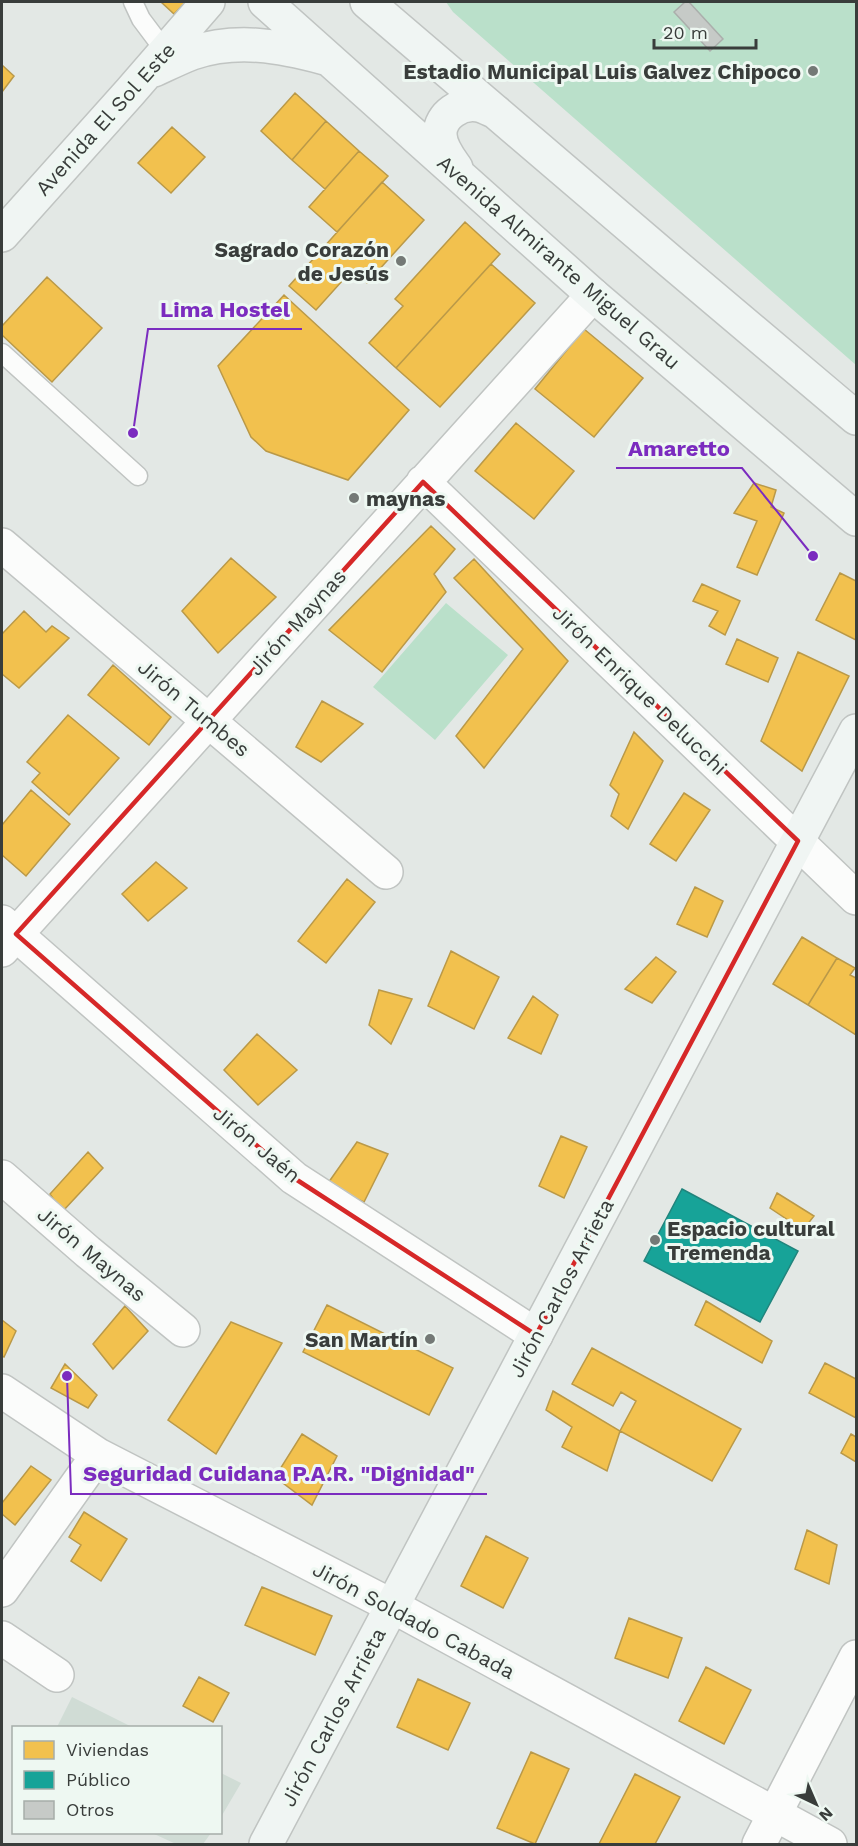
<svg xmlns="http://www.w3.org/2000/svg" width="858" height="1846" font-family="'Work Sans',sans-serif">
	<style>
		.built { fill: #d0dcd5 }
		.green { fill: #bae0ca }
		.homes { fill: #f2c14e; stroke: #ba9948; stroke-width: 1.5 }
		.public { fill: #17a398; stroke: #21847c; stroke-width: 1.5 }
		.building { fill: #c6cac7; stroke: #abafac; stroke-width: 1.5 }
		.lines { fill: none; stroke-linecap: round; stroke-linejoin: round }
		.lane-casing { stroke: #c0c4c2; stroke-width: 21 }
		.street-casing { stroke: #c0c4c2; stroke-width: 36 }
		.secondary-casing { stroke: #c0c4c2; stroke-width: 36 }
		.lane { stroke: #fbfcfb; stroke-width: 18 }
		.street { stroke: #fbfcfb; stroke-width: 33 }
		.secondary { stroke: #f0f5f3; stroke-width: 33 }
		.marked { fill: none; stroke: #d62828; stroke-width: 4.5; stroke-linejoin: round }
		.poi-dot { fill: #747976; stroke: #eef8f2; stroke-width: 2 }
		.labels { text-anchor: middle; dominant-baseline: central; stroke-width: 6; stroke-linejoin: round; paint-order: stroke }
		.poi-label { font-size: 21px; font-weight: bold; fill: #393d3b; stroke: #eef8f2; text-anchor: end }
		.street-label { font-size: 21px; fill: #393d3b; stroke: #eef8f2 }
		.leader { fill: none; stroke: #7b2cbf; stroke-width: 2 }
		.callout-dot { fill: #7b2cbf; stroke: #eef8f2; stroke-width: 2 }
		.callout-label { font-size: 22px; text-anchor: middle; font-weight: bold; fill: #7b2cbf; stroke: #eef8f2; stroke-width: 6; stroke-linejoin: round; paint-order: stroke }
	</style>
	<rect width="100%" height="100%" fill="#e3e8e5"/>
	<path class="built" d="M72 1697 132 1727H57Z
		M221 1773 241 1783 221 1817Z
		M152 1833H211L203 1844H176Z"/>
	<path class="green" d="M446 2H856V365L453 12Z
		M446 603 508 655 435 740 373 687Z"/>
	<path class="homes" d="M161 2H186L174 14Z
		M2 65 14 76 2 92Z
		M295 93 326 121 292 160 261 131Z
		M326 121 359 151 325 189 292 160Z
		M172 127 205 157 171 193 138 163Z
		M359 151 388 176 337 232 309 207Z
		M382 182 424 220 367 283 352 270 316 310 289 286Z
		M465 222 500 254 396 368 369 343 403 306 395 299Z
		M491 264 535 303 440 407 396 368Z
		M47 277 102 328 52 382 2 335V326Z
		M284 295 409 410 348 480 266 451 251 437 218 366Z
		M584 329 643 378 594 437 535 389Z
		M516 423 574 471 534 519 475 471Z
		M754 483 776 490 771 507 784 513 757 575 737 567 757 521 734 513Z
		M431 526 455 549 434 574 446 592 382 672 329 630Z
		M231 558 276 597 218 653 182 611Z
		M474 559 568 661 484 768 456 736 523 649 454 578Z
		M840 573 856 581V640L816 620Z
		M702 584 740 601 725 635 709 626 718 611 693 601Z
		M24 611 46 632 52 626 69 638 19 688 2 674V634Z
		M737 639 778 658 768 682 726 664Z
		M798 652 849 676 802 771 761 741Z
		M113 665 171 717 149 745 88 695Z
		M322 701 363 724 321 762 296 747Z
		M68 715 119 758 69 815 32 782 40 773 27 762Z
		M634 732 663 761 628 829 611 816 619 794 610 785Z
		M31 790 70 824 26 876 2 855V825Z
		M684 793 710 810 676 861 650 844Z
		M156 862 187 888 148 921 122 894Z
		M347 879 375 902 326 963 298 941Z
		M695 887 723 901 707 937 677 924Z
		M802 937 837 958 808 1005 773 984Z
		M451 951 499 977 474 1029 428 1006Z
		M656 957 676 972 652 1003 625 989Z
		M837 958 855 968 850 975 856 978V1035L808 1005Z
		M379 990 412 999 391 1044 369 1025Z
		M533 996 558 1015 541 1054 508 1038Z
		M257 1034 297 1070 258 1105 224 1070Z
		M561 1136 587 1147 564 1198 539 1186Z
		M357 1142 388 1154 364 1202 326 1186Z
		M88 1152 103 1168 62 1212 50 1194Z
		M777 1193 814 1216 803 1230 770 1208Z
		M706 1301 772 1341 762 1363 695 1325Z
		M327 1305 453 1368 429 1415 303 1352Z
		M125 1306 148 1331 113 1369 93 1344Z
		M2 1320 16 1331 4 1357 2 1356Z
		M231 1322 282 1343 216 1454 168 1420Z
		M592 1348 741 1429 712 1481 620 1431 636 1401 621 1392 613 1406 572 1384Z
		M825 1363 856 1379V1418L809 1393Z
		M65 1364 97 1395 88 1408 51 1388Z
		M553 1391 620 1431 607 1471 562 1447 572 1427 546 1410Z
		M302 1434 337 1456 312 1505 275 1477Z
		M851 1434 856 1437V1462L841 1453Z
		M31 1466 51 1480 15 1525 2 1514V1503Z
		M84 1512 127 1539 101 1581 71 1561 81 1545 69 1537Z
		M807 1530 837 1545 829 1584 795 1569Z
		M486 1536 528 1558 503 1608 461 1586Z
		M262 1587 332 1616 315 1655 245 1625Z
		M629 1618 682 1638 668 1678 615 1658Z
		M706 1667 751 1690 724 1744 679 1721Z
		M199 1677 229 1693 213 1722 183 1706Z
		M418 1679 470 1703 448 1750 397 1727Z
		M531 1752 569 1769 535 1844 497 1828Z
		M635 1774 680 1797 655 1844H599Z"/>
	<path class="public" d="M682 1189 798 1251 760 1322 644 1261Z"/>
	<path class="building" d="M685 2H689L723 39 710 51 674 12Z"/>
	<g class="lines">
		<g class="lane-casing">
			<path id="lane" d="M133 2 141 19 165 51
				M2 353 138 476"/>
		</g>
		<g class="street-casing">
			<path id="street" d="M423 482 856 898
				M2 545 386 872
				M2 922 294 1178 536 1335
				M2 950 593 295
				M2 1177 88 1252 183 1330
				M2 1391 98 1455 392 1606 830 1844
				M2 1590 98 1455
				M2 1638 57 1675
				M759 1844 856 1657"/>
		</g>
		<g class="secondary-casing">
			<path id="secondary" d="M265 2 593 295 856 519
				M367 2 670 261 856 418
				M154 70C167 64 179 58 192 53 237 38 280 46 325 58
				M456 168C449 158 440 147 440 134 440 115 461 102 478 105 484 106 491 110 496 112
				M2 235 130 92 208 2
				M266 1844 856 731"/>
		</g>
		<use href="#lane" class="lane"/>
		<use href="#street" class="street"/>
		<use href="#secondary" class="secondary"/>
	</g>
	<path class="marked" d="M423 482 798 841 536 1335 294 1178 16 934Z"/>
	<g class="poi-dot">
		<circle cx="813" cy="71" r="6"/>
		<circle cx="401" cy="261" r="6"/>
		<circle cx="354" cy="498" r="6"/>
		<circle cx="655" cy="1240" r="6"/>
		<circle cx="430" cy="1339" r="6"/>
	</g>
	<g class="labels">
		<g class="poi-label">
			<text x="801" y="71">Estadio Municipal Luis Galvez Chipoco</text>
			<text x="389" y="249">Sagrado Corazón<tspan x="389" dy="24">de Jesús</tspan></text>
			<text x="366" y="498" text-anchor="start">maynas</text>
			<text x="667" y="1228" text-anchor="start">Espacio cultural<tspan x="667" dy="24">Tremenda</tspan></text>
			<text x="418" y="1339">San Martín</text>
		</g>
		<g class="street-label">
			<text transform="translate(105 119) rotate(-48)">Avenida El Sol Este</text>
			<text transform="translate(559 262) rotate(41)">Avenida Almirante Miguel Grau</text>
			<text transform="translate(297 622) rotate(-48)">Jirón Maynas</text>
			<text transform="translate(640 690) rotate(44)">Jirón Enrique Delucchi</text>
			<text transform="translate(194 708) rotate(40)">Jirón Tumbes</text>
			<text transform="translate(257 1144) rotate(40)">Jirón Jaén</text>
			<text transform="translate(92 1254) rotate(40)">Jirón Maynas</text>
			<text transform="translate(561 1288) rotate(-62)">Jirón Carlos Arrieta</text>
			<text transform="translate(414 1620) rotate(28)">Jirón Soldado Cabada</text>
			<text transform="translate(333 1717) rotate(-62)">Jirón Carlos Arrieta</text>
		</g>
	</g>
	<path class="leader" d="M133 433L148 329H302M813 556L742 468H616M67 1376L71 1494H487"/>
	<g class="callout-dot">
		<circle cx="133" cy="433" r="6"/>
		<circle cx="813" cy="556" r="6"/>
		<circle cx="67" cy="1376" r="6"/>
	</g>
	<g class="callout-label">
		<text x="225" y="317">Lima Hostel</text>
		<text x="679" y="456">Amaretto</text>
		<text x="279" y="1481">Seguridad Cuidana P.A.R. "Dignidad"</text>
	</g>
	<rect width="858" height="1846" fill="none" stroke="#393d3b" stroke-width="6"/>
	<rect x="12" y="1726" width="210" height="108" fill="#eef8f2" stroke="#a6ada9" stroke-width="1.5"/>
	<rect x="24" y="1741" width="30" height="18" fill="#f2c14e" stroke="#a6ada9" stroke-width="1.5"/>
	<text x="66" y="1756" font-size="18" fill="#393d3b">Viviendas</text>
	<rect x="24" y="1771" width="30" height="18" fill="#17a398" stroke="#a6ada9" stroke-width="1.5"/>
	<text x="66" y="1786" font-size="18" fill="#393d3b">Público</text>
	<rect x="24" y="1801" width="30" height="18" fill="#c6cac7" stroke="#a6ada9" stroke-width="1.5"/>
	<text x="66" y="1816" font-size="18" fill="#393d3b">Otros</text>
	<g transform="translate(816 1804) rotate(136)" stroke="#eef8f2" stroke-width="4.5" paint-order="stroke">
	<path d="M0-4.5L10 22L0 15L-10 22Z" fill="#393d3b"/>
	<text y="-9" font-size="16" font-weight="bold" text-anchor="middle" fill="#393d3b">N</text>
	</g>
	<path d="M654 39v9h102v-9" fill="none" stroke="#393d3b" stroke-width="3"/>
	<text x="663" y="39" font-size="18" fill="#393d3b" stroke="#eef8f2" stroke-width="4.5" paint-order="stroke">20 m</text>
</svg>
